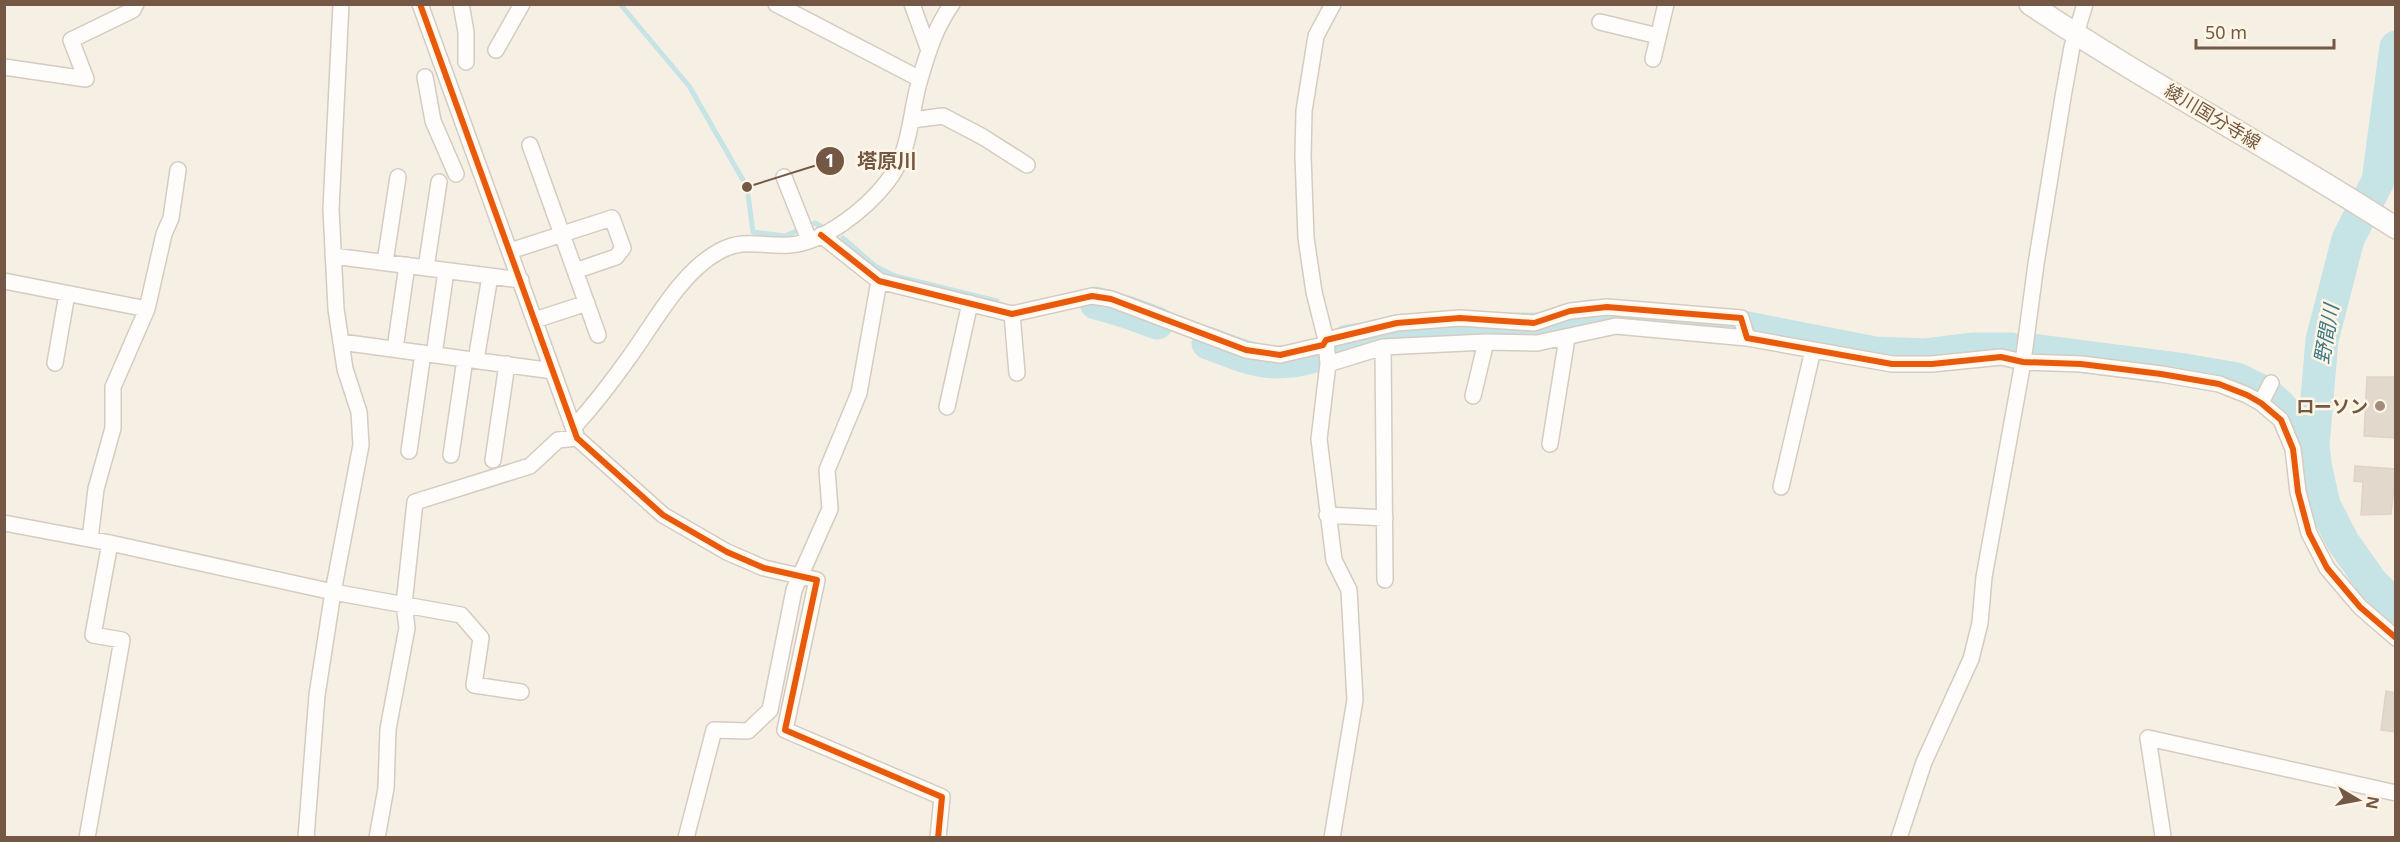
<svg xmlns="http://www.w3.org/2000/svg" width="2400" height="842" font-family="'Noto Sans','Noto Sans JP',sans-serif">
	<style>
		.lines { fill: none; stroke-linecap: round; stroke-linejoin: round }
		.stream { stroke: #c6e3e6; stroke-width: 5 }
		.river { stroke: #c6e3e6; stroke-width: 33 }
		.building { fill: #e2d8cc; stroke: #dfd3c7; stroke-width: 1.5 }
		.minor-casing { stroke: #d5cbc0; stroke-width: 18 }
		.secondary-casing { stroke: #d6ccc1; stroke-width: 24 }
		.minor { stroke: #fefdfb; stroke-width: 15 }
		.secondary { stroke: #fefdfb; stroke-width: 21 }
		.cycleway-casing { stroke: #fff6e5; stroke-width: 10 }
		.cycleway { stroke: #e8590c; stroke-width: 6 }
		.poi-dot { fill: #a28d7d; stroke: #fff6e5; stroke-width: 2 }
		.labels { text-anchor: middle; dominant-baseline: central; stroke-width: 5; stroke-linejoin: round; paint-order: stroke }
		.street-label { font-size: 18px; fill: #745845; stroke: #fff6e5 }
		.poi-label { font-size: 18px; font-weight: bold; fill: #745845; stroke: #fff6e5; text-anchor: end }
		.water-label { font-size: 20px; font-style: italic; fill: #3e7989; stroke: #fff6e5 }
		.leader { fill: none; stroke: #745845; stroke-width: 2 }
		.callout-dot { fill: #745845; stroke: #fff6e5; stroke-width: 2 }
		.mark-label { font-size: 18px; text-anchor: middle; font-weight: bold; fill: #fff }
		.callout-label { font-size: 20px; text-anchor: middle; font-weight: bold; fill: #745845; stroke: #fff6e5; stroke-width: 5; stroke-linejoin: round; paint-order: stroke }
	</style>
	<rect width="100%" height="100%" fill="#f6f0e4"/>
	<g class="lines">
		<path class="stream" d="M620 4 689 86 747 187 753 232 785 236 815 223 826 229
			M843 238 875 266 895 276 997 301"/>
		<path class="river" d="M2396 47 2378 181 2348 239 2322 340 2313 445 2315 464 2324 505 2343 542 2372 583 2396 607
			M1096 303 1127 312 1157 323
			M1590 316 1737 326 1875 353 1925 355 1974 349H2011
			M1347 341 1433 329H1540L1565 321
			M1208 343C1251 359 1269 369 1315 356
			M2032 350 2179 369 2237 379 2264 392 2280 406 2299 427 2312 457"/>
	</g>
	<path class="building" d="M2367 377H2396V438L2364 436Z
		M2355 466 2396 469 2391 514 2361 515 2363 482 2354 481Z
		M2386 691 2396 693V732L2381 730Z"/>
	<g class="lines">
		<g class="minor-casing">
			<path id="minor" d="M420 4 577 438 663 515 727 552 764 568 817 580 785 730 942 797 938 838
				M461 4 466 32V62
				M776 4 920 79
				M912 4 928 48
				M1600 22 1658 36
				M496 50 522 4
				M1653 59 1666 4
				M4 67 86 79 71 40 133 10 136 4
				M425 77 433 121 456 174
				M912 120 943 116 983 137 1027 165
				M530 145 598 335
				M784 177 809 240
				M821 235 879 281 1012 314 1092 296 1111 299 1246 350 1280 355 1323 345 1326 340 1397 323 1460 318 1534 323 1570 311 1607 307 1741 318 1747 338 1892 364H1932L2001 357 2023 362 2081 364 2161 374 2219 384 2247 395 2261 403 2281 420 2293 449 2298 492 2309 533 2327 568 2360 607 2396 638
				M510 251 612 218 623 248 616 257 575 271
				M333 256 521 280
				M385 262 398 177
				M426 268 439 182
				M4 281 147 309
				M1012 314 1017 373
				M535 320 587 303
				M341 342 553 371
				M1383 347 1385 580
				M395 349 407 265
				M434 355 446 271
				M476 360 490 276
				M55 363 67 294
				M1328 364 1383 347 1486 342 1537 343 1616 326 1747 338
				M1473 396 1486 342
				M2261 403 2271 383
				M947 407 970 303
				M574 427C593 406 611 383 628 359 653 325 680 273 718 252 744 237 762 247 789 245 824 243 866 209 887 182 912 150 909 116 920 79 928 52 935 28 952 4
				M1550 444 1567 338
				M409 451 423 353
				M451 455 465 359
				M493 460 507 364
				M1781 487 1813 350
				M1327 515 1385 518
				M4 523 110 543 333 592 461 615 481 638 474 685 521 692
				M90 539 96 489 113 428V387L147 309 164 234 171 218 178 170
				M2163 836 2148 738 2396 793
				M87 838 122 640 93 635 110 543
				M306 838 317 695 333 592 361 445 359 412 345 369 336 309 331 209 341 4
				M377 838 386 788 388 729 407 628 404 604 415 502 530 466 558 440 577 438
				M686 838 714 730 748 731 770 710 794 590 830 509 827 470 859 393 879 281
				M1332 838 1355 700 1349 590 1334 560 1319 439 1328 364 1326 340 1314 292 1306 238 1303 156 1304 111 1316 36 1333 4
				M1899 838 1924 762 1971 659 1980 623 1984 577 2023 362 2036 264 2063 97 2072 47 2085 4"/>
		</g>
		<g class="secondary-casing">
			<path id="secondary" d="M2030 4C2149 84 2276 150 2396 228"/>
		</g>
		<use href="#minor" class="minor"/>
		<use href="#secondary" class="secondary"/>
		<g class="cycleway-casing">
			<path id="cycleway" d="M420 4 577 438 663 515 727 552 764 568 817 580 785 730 942 797 938 838
				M821 235 879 281 1012 314 1092 296 1111 299 1246 350 1280 355 1323 345 1326 340 1397 323 1460 318 1534 323 1570 311 1607 307 1741 318 1747 338 1892 364H1932L2001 357 2023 362 2081 364 2161 374 2219 384 2247 395 2261 403 2281 420 2293 449 2298 492 2309 533 2327 568 2360 607 2396 638"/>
		</g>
		<use href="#cycleway" class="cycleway"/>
	</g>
	<circle class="poi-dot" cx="2380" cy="406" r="6"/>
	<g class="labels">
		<g class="street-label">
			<text transform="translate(2213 116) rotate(31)">綾川国分寺線</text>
		</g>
		<g class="poi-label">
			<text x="2368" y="406">ローソン</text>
		</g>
		<g class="water-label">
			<text transform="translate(2326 334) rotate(-80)">野間川</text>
		</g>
	</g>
	<path class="leader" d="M747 187L830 161"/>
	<g class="callout-dot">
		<circle cx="747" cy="187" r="6"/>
		<circle cx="830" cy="161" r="15"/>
	</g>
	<g class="mark-label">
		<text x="830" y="167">1</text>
	</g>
	<g class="callout-label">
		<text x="887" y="168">塔原川</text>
	</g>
	<rect width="2400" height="842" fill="none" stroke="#745845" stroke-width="12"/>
	<g transform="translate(2358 800) rotate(100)" stroke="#fff6e5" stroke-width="4.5" paint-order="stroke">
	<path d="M0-4.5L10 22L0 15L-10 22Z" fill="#745845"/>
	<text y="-9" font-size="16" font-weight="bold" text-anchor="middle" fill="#745845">N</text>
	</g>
	<path d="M2196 39v9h138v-9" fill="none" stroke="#745845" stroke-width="3"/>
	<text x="2205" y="39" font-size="18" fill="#745845" stroke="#fff6e5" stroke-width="4.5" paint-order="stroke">50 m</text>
</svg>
